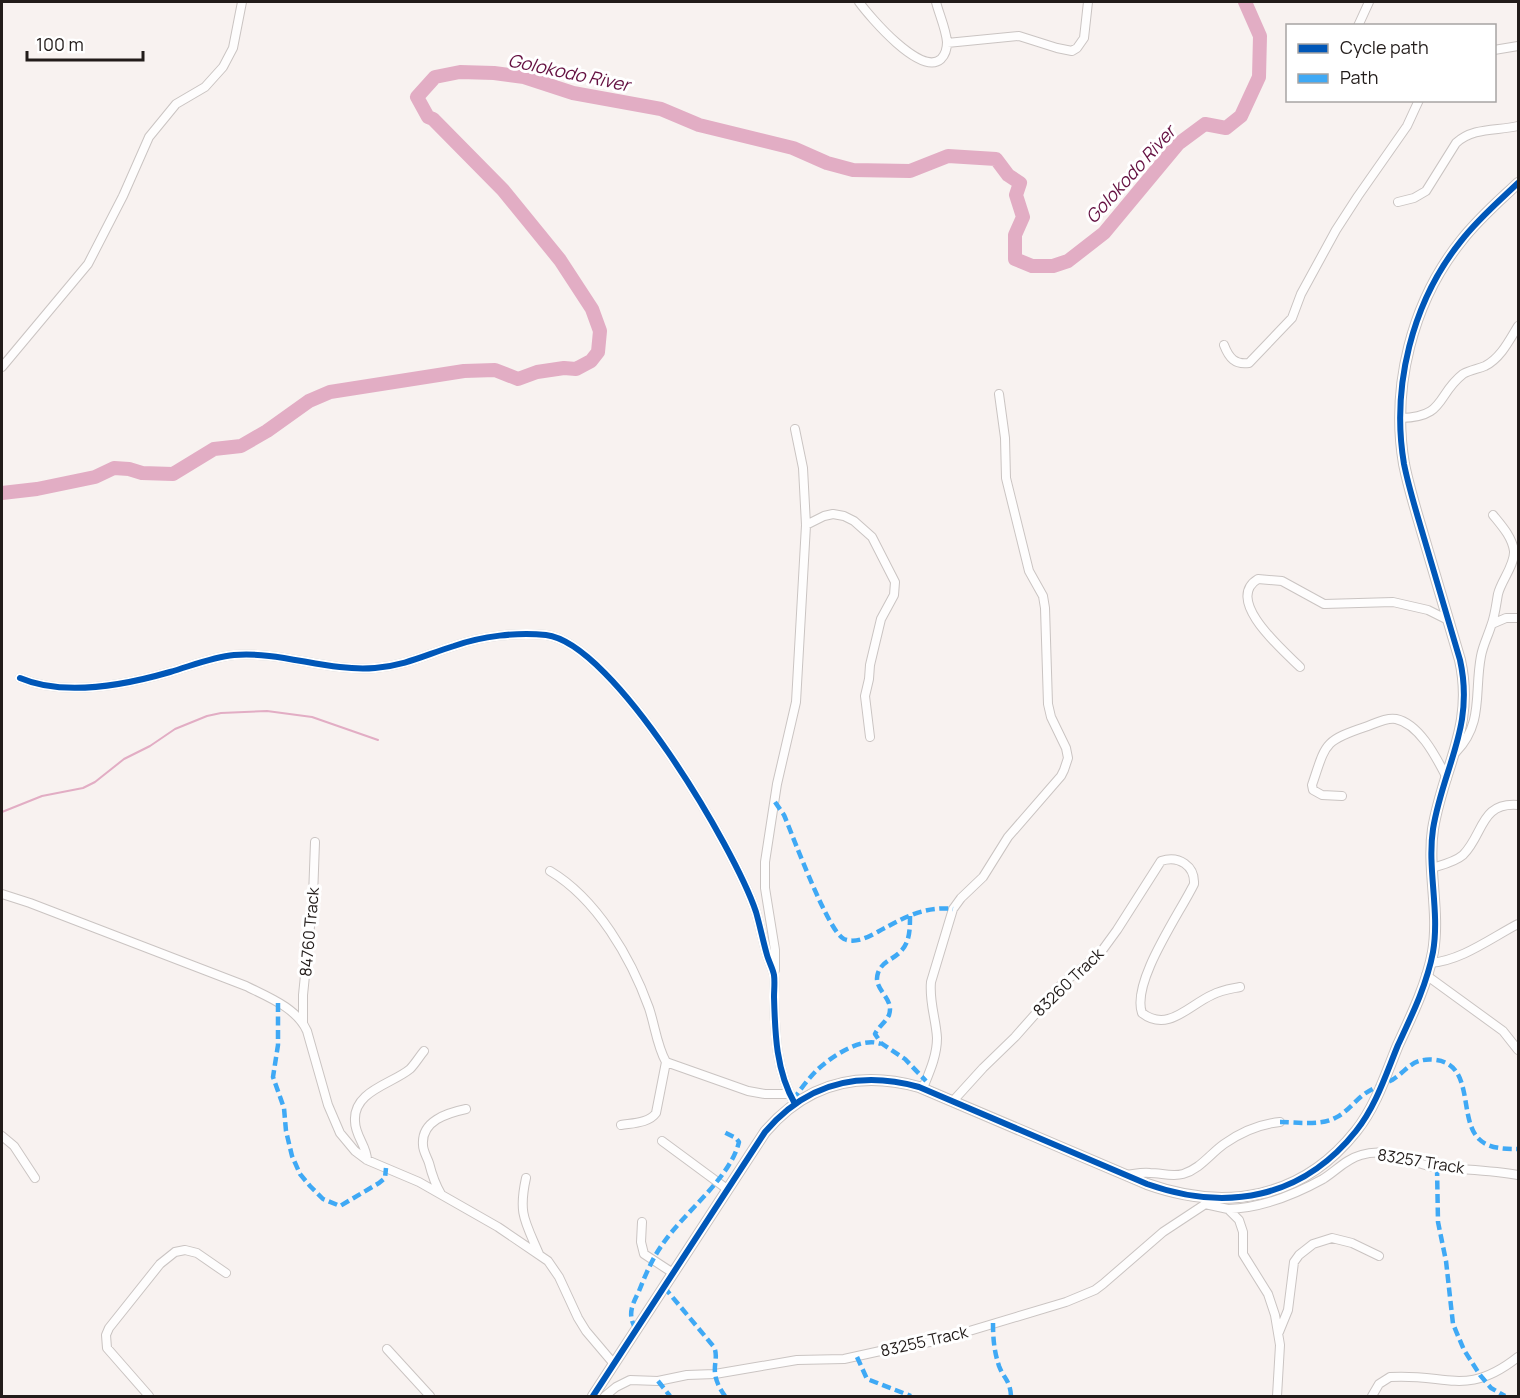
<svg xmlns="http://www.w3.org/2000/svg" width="1520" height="1398" font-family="Manrope,sans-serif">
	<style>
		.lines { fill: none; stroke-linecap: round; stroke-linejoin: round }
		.stream { stroke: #e2adc4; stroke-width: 2 }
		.river { stroke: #e2adc4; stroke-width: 14 }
		.minor-casing { stroke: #cac4c2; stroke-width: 10 }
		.tertiary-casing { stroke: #cac4c2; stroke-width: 12 }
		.minor { stroke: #fefdfd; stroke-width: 8 }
		.tertiary { stroke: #fefdfd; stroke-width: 9 }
		.quiet { stroke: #3fa9f5; stroke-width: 4.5; stroke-dasharray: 9 4.5; stroke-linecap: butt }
		.cycleway-casing { stroke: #fff; stroke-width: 10 }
		.cycleway { stroke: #0057b8; stroke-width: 6 }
		.labels { text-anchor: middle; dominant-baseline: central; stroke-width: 6; stroke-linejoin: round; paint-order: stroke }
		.street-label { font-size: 16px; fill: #221c1a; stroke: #fff }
		.water-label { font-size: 18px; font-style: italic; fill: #641041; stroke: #fff }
	</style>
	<rect width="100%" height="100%" fill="#f8f2f0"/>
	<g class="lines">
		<path class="stream" d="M2 812 42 796 83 788 95 782 124 759 150 746 175 729 207 716 221 713 267 711 312 717 378 740"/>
		<path class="river" d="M2 493 37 489 95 477 114 468 129 469 142 473 173 474 214 449 241 446 267 431 309 401 330 392 464 371 495 370 518 379 537 372 564 368 576 369 591 361 598 352 600 331 592 309 560 260 503 190 433 119 428 117 417 97 435 77 460 72 494 73 524 77 573 93 661 109 699 125 793 148 827 163 853 170 910 171 948 156 996 159 1008 175 1020 183 1016 195 1023 217 1015 235V259L1032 266H1053L1068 261 1104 233 1178 144 1205 124 1226 128 1241 116 1259 77 1260 36 1245 2"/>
		<g class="minor-casing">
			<path id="minor" d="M859 2C870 17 921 77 941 59 945 55 947 48 947 42 946 29 939 14 936 2
				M1358 26 1369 2
				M947 43 1019 36 1057 48 1072 51 1077 48 1084 38 1088 2
				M1494 50 1518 46
				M1398 202 1414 198 1426 191 1456 143C1473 127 1497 131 1518 126
				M1224 345C1229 358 1235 365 1249 363L1292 318 1301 294 1336 230 1358 196 1407 126 1419 100
				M2 367 88 264 123 196 149 137 176 104 205 87 223 67 233 48 242 2
				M1401 418C1446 417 1436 395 1463 374 1470 370 1478 369 1485 366 1501 358 1510 339 1518 326
				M806 525 824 516 833 514 844 516 854 521 872 537 895 582 894 595 881 619 870 665 869 679 865 696 870 737
				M1492 624 1506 618H1518
				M1300 667C1285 652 1223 600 1258 579L1282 581 1324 604 1393 602 1428 610 1448 620
				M20 678C64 697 125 685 170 672 191 666 212 657 234 655 281 651 328 672 375 668 407 665 425 655 454 646 482 636 517 632 546 635 614 643 735 849 756 912 760 926 763 941 767 955 769 962 773 969 774 975 775 982 774 990 774 997 775 1034 776 1071 795 1104
				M1456 752C1484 723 1474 692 1481 656 1483 645 1488 636 1491 626 1495 616 1496 605 1498 594 1501 581 1515 565 1514 551 1512 537 1502 526 1493 515
				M1342 796 1322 795 1313 790 1312 785C1326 744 1323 741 1365 727 1374 724 1387 717 1396 719 1420 724 1437 759 1447 778
				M1432 868C1442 865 1455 862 1463 855 1484 834 1480 802 1518 805
				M550 871C597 899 631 958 649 1008 655 1026 657 1046 666 1062L748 1091 765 1094H790
				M2 894 30 903 246 986C268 997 297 1008 307 1031L328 1105 340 1133 355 1151 367 1160 419 1182 498 1227 548 1261 559 1277 578 1318 586 1331 614 1364
				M1430 963C1461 961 1491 938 1518 924
				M775 970V950L765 888V862L777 784 796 702 806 525 803 468 795 429
				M1426 975 1503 1031 1518 1050
				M303 1022V995L313 897 315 842
				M923 1088C929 1073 937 1056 937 1038 936 1019 929 1002 931 982L953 909 961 898 983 877 1008 837 1061 776 1064 770 1068 758 1066 748 1051 717 1048 704 1045 608 1043 596 1029 571 1006 478 1005 438 999 394
				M953 1101 983 1068 1015 1037 1061 985 1101 952 1117 930 1161 861C1179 855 1195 866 1194 884 1180 913 1131 982 1142 1013 1168 1033 1189 1005 1212 995 1221 990 1230 989 1240 987
				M621 1125C633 1123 649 1123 656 1113L666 1062
				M2 1136 14 1146 35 1178
				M662 1141 727 1189
				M367 1160C367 1146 355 1136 355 1121 353 1091 392 1084 410 1069 415 1064 419 1057 424 1051
				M1127 1175C1135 1174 1142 1172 1150 1173 1161 1173 1172 1177 1183 1174 1200 1169 1210 1154 1224 1144 1241 1132 1260 1124 1280 1122
				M526 1178C518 1214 525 1221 539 1254
				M441 1194C435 1184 432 1175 429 1163 427 1157 423 1151 423 1145 421 1121 447 1113 466 1109
				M1205 1204 1228 1209 1239 1220 1243 1232V1254L1268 1294 1275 1315 1280 1345 1277 1396
				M1228 1209C1261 1208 1294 1195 1323 1179 1336 1171 1346 1159 1361 1155 1391 1146 1409 1164 1436 1167 1464 1170 1491 1170 1518 1175
				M642 1222 641 1242 644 1254 673 1273
				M1279 1332 1288 1310 1294 1262 1299 1255 1313 1244 1332 1238 1352 1243 1379 1256
				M387 1349 430 1396
				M149 1396 107 1348 106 1335 109 1328 160 1264 175 1252 185 1250 197 1253 226 1273
				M605 1396 616 1387 630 1380 658 1381 687 1375 715 1374 797 1360 844 1359 894 1348 936 1341 1066 1302 1095 1290 1103 1284 1163 1232 1213 1199
				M1372 1396 1379 1384 1390 1377C1447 1373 1466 1398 1518 1357"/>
		</g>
		<g class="tertiary-casing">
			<path id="tertiary" d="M593 1396 765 1132C806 1084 858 1070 919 1087L1147 1184C1226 1212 1302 1199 1356 1131 1376 1106 1386 1074 1398 1045 1412 1015 1427 984 1433 952 1440 911 1427 869 1433 829 1443 767 1475 727 1460 660 1448 620 1436 579 1424 538 1417 514 1409 489 1404 464 1391 387 1412 302 1461 241 1478 219 1498 202 1518 183"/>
		</g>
		<use href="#minor" class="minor"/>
		<use href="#tertiary" class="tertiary"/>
		<path class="quiet" d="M775 802 784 815C793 836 828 932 844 939 859 945 874 933 887 927 908 915 929 906 953 909
			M910 916C910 928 910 942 901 951 893 960 882 961 878 973 872 990 895 997 889 1015 886 1022 878 1027 875 1034L881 1043 905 1059 926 1081
			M278 1003V1045L273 1077 284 1108 286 1131 292 1156 300 1174 310 1186 323 1199 340 1206 379 1183 385 1178 386 1168
			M793 1100C800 1090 808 1079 817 1070 831 1057 861 1036 881 1044
			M1280 1122C1296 1122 1320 1126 1335 1118 1346 1113 1354 1102 1363 1095 1372 1088 1382 1085 1392 1080 1408 1070 1412 1057 1436 1060 1475 1065 1458 1119 1479 1139 1489 1149 1506 1149 1518 1149
			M1437 1167 1438 1222 1446 1261 1453 1324 1464 1350 1480 1375 1491 1388 1505 1396
			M664 1287 714 1347C718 1356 714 1363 715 1373 716 1382 720 1389 725 1396
			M993 1323C993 1338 994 1351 999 1366 1004 1379 1010 1380 1011 1396
			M636 1329C627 1315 632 1305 639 1291 645 1276 652 1259 662 1245 683 1213 730 1179 739 1142L736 1138 724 1132
			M857 1357 867 1379 911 1396
			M658 1381 670 1396"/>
		<g class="cycleway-casing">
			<path id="cycleway" d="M20 678C64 697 125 685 170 672 191 666 212 657 234 655 281 651 328 672 375 668 407 665 425 655 454 646 482 636 517 632 546 635 614 643 735 849 756 912 760 926 763 941 767 955 769 962 773 969 774 975 775 982 774 990 774 997 775 1034 776 1071 795 1104
				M593 1396 765 1132C806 1084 858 1070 919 1087L1147 1184C1226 1212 1302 1199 1356 1131 1376 1106 1386 1074 1398 1045 1412 1015 1427 984 1433 952 1440 911 1427 869 1433 829 1443 767 1475 727 1460 660 1448 620 1436 579 1424 538 1417 514 1409 489 1404 464 1391 387 1412 302 1461 241 1478 219 1498 202 1518 183"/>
		</g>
		<use href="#cycleway" class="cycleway"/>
	</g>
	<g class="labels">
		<g class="street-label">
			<text transform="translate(309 932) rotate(-85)">84760 Track</text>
			<text transform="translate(1068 982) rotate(-44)">83260 Track</text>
			<text transform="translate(1421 1161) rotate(9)">83257 Track</text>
			<text transform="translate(924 1341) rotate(-13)">83255 Track</text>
		</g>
		<g class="water-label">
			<text transform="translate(569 72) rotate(12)">Golokodo River</text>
			<text transform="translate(1130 174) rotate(-48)">Golokodo River</text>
		</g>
	</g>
	<rect width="1520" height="1398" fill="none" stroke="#221c1a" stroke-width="6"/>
	<rect x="1286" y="24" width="210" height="78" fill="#ffffff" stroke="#a7a4a3" stroke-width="1.5"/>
	<rect x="1298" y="44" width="30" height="9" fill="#0057b8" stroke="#a7a4a3" stroke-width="1.5"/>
	<text x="1340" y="54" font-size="18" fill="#221c1a">Cycle path</text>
	<rect x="1298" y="74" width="30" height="9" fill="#3fa9f5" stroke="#a7a4a3" stroke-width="1.5"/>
	<text x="1340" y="84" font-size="18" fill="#221c1a">Path</text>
	<path d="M27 51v9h116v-9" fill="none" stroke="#221c1a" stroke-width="3"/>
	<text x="36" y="51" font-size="18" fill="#221c1a" stroke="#ffffff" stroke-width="4.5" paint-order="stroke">100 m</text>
</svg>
